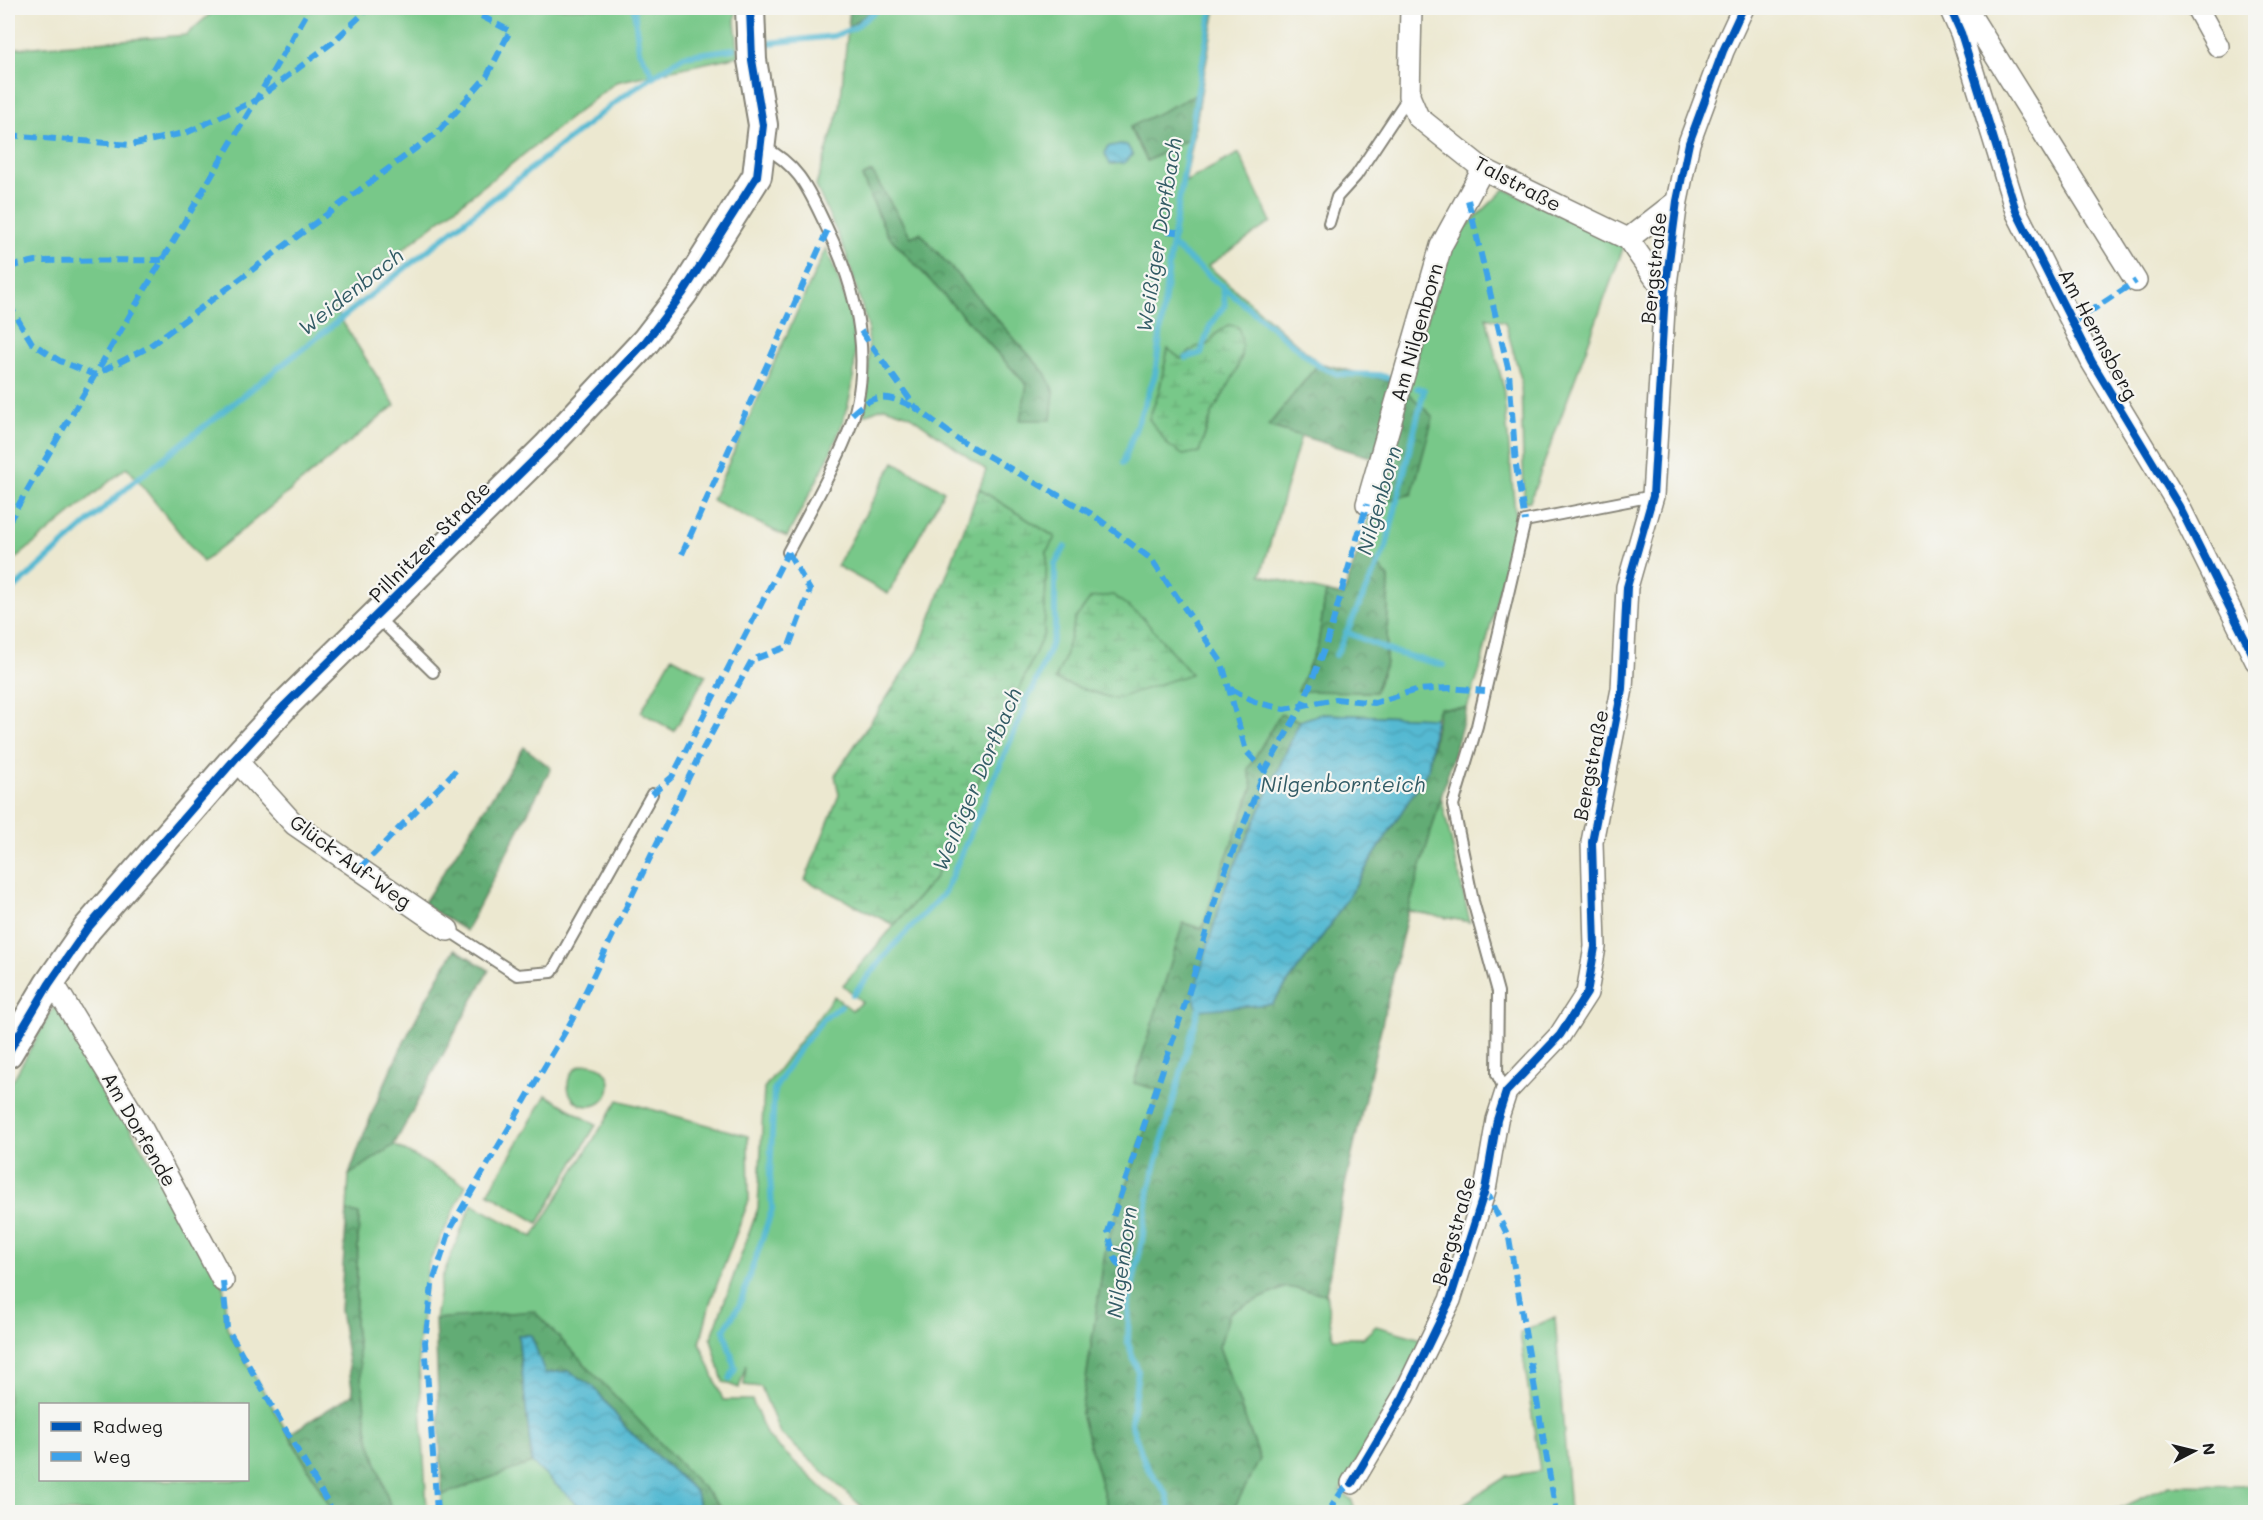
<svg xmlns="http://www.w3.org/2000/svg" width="2263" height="1520" font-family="Mali,sans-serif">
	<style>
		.green { fill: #78c889; stroke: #4a7252; stroke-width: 1.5; fill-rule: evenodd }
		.forest { fill: url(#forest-crowns); stroke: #3f6448; stroke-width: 1.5 }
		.wetland { fill: url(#wetland-marsh); stroke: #4a7252; stroke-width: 1.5 }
		.water { fill: url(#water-waves); stroke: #386a77; stroke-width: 1.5 }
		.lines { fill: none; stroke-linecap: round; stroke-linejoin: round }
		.stream { stroke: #54b9d2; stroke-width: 6 }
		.lane-casing { stroke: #848276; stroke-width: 14 }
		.street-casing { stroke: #848276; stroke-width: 24 }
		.secondary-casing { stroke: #848276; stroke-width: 32 }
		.lane { stroke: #fff; stroke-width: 10 }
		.street { stroke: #fff; stroke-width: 21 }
		.secondary { stroke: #fff; stroke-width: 28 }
		.quiet { stroke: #3da2ea; stroke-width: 6; stroke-dasharray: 12 6; stroke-linecap: butt }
		.cycleway-casing { stroke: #f6f6f2; stroke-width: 11 }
		.cycleway { stroke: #0057b8; stroke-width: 8 }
		.labels { text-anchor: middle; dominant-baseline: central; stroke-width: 4.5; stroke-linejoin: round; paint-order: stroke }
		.street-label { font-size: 20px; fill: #1c1c1c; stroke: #f6f6f2 }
		.water-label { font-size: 21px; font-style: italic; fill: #325b65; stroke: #f6f6f2 }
	</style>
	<defs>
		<pattern id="forest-crowns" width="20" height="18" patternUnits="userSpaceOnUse" patternTransform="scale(1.5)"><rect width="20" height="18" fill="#62ac75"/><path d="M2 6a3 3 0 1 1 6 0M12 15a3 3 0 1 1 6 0" fill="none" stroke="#508b5f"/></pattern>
		<pattern id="wetland-marsh" width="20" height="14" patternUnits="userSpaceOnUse" patternTransform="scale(1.5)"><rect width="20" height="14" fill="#78c889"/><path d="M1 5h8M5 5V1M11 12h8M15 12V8" fill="none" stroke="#67ab76"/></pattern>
		<pattern id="water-waves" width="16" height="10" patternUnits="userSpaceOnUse" patternTransform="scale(1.5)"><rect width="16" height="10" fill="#54b9d2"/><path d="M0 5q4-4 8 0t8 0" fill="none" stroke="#499eb4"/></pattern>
	</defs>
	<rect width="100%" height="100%" fill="#f6f6f2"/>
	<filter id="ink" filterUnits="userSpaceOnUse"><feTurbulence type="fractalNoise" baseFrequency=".0167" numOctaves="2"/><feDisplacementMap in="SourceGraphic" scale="12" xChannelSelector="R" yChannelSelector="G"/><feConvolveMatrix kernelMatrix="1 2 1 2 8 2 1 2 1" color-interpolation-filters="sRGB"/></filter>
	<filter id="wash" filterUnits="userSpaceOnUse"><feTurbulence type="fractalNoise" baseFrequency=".008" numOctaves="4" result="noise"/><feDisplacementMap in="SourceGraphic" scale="24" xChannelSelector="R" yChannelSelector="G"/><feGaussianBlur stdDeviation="1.35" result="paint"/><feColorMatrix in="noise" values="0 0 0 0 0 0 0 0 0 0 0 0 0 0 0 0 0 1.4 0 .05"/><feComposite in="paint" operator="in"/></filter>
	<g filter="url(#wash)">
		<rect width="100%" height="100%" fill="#ece8d0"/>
		<path class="green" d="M217 8H736L735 22 739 56 616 82 332 305 395 405 203 562 127 467 8 565V49L186 35Z
			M876 8H1216L1201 92 1130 128 1147 161 1194 136 1185 182 1239 153 1271 222 1208 266 1319 363 1268 426 1301 436 1261 575 1326 592 1318 644 1299 690 1375 692 1386 663 1389 578 1360 545 1374 503 1412 494 1433 417 1406 391 1445 256 1466 227 1505 189 1624 246 1530 501 1524 502 1521 379 1505 322 1486 317 1503 385 1516 522 1479 673 1467 708H1439L1435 718 1320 714 1300 721 1280 714 1216 885 1202 929 1184 923 1134 1083 1159 1090 1106 1246 1081 1413 1109 1512H868L780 1433 761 1387 744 1385 746 1365 739 1388 723 1382 711 1339 758 1208 764 1088 834 996 852 1010 862 1002 843 985 935 878 1044 633 1047 551 1055 537 979 489 986 470 909 415 885 407 864 415 869 380 868 327 846 253 816 186 840 107 848 27ZM871 172 911 237 920 233 1045 373 1027 385 887 234 862 177ZM1217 333 1242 357 1212 414 1199 452 1149 419 1159 392 1168 349 1181 359 1196 348 1208 345ZM1075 619 1115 699 1055 680 1064 660Z
			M826 248C837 275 848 302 853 331 865 406 819 474 787 537L712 500Z
			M894 462 944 491 888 594 837 566Z
			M672 657 706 675 674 731 641 712Z
			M1441 797 1470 922 1408 911Z
			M55 1005 223 1281 227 1328 333 1512H8V1089ZM40 1404H248V1480H40Z
			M568 1085a21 21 0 1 1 42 0a21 21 0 1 1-42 0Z
			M546 1095 596 1125 538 1223 488 1193Z
			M618 1100 748 1136 749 1200 710 1303 700 1343 723 1400H752L767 1436 848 1512H726L435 1319 442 1278 472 1204 533 1237Z
			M394 1145 466 1185 428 1265 418 1348 427 1512H392L368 1435 355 1325 359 1215 347 1211 349 1175Z
			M1286 1287 1326 1294 1333 1338H1363L1376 1326 1425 1340 1340 1491 1351 1499 1356 1512H1232L1260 1459 1219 1347 1230 1312Z
			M1555 1317 1570 1512H1459L1457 1508 1507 1476 1540 1471 1520 1333Z
			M532 1463 586 1512H441L442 1495Z
			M2169 1485 2255 1486V1512H2111Z"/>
		<path class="forest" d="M850 8H876L848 27Z
			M1201 92 1194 136 1147 161 1130 127Z
			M872 172 911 237 920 233 1045 373 1054 392 1051 420H1020L1027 385 887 234 862 177Z
			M1319 363 1393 382 1374 458 1268 426Z
			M1406 391 1433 417 1412 494 1374 503Z
			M1360 545 1389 578 1386 663 1375 692 1298 691 1318 644 1326 592 1343 596Z
			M1439 708H1467L1408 911 1345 1185 1326 1294 1286 1287 1230 1312 1219 1347 1260 1459 1232 1512H1109L1081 1414 1106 1246 1159 1090 1134 1083 1183 923 1203 929 1216 885 1253 787 1248 769 1280 714 1300 721 1226 885 1272 1004 1329 927 1428 770Z
			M524 747 551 768 466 931 423 904Z
			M455 949 489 970 394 1145 349 1175C377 1093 410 1023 455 949Z
			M347 1211 359 1214 355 1325 368 1435 392 1512H333L289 1434 353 1394 340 1310Z
			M534 1311 726 1512H700L696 1492 626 1428 594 1387 568 1371 544 1373 531 1335H518L532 1463 442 1495 435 1319Z"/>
		<path class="wetland" d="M1229 325 1238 327C1251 360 1228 384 1213 412 1207 424 1204 439 1199 452L1183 455 1168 445 1149 419 1159 392 1168 349 1181 359 1196 347 1208 345 1217 333Z
			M979 489 1055 537 1047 551 1044 633 935 878 894 925 805 880 839 795 835 775 918 651Z
			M1113 595 1142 617 1191 674 1115 699 1055 680 1064 660 1075 619 1091 598Z"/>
		<path class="water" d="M1120 144 1127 145 1133 155 1124 163 1110 164 1105 154 1107 147Z
			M1320 714 1435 718 1428 770 1329 927 1272 1004 1198 1010 1193 995 1226 885 1300 721Z
			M518 1335H531L545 1373 568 1371 594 1387 626 1428 696 1492 700 1512H586L532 1463Z"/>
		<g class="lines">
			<path class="stream" d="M634 8 639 51 654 76
				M769 43 834 36 854 28 879 8
				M1172 245 1319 366 1338 374 1378 375 1392 379
				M1186 358 1201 353 1210 326 1225 305 1223 286
				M1123 463 1155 375 1172 242 1212 8
				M8 594 131 484 622 97 684 56 733 49
				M1346 632 1393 652 1443 665
				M1336 655 1386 547 1424 390 1417 388
				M853 995 893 946 945 892 1025 707V700L1032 691 1050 648 1055 630V564L1065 547
				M730 1379 735 1368 724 1330 740 1304 772 1210 770 1175 774 1090 795 1055 823 1019 841 1006
				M1171 1512 1167 1495 1146 1466 1131 1424 1138 1371 1128 1343 1129 1301 1142 1241 1149 1190 1198 1010"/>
		</g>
	</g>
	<g filter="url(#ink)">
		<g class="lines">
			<g class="lane-casing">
				<path id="lane" d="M762 146C800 166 808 189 826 226 858 291 876 367 846 438 830 477 808 514 788 552
					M1329 223 1337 197 1356 176 1409 96
					M376 616 433 672
					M448 930 517 975 552 972 652 794
					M1506 1092 1497 1074 1498 992 1473 901 1453 805 1477 726 1525 521 1653 496"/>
			</g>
			<g class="street-casing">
				<path id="street" d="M1411 8 1409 96 1418 117 1483 169 1628 239 1665 292
					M1950 8 1961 33 2016 211 2092 362 2179 506 2256 661
					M2197 8 2218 46
					M1952 11 1972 18 2136 281
					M1628 239 1677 201
					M1367 504 1441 246 1483 169
					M235 759 294 824 448 930
					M49 984 58 991 141 1127 223 1281
					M1352 1483 1403 1397 1450 1300 1485 1190 1497 1120 1506 1092 1560 1035 1587 993 1595 947 1592 842 1622 689 1627 587 1653 496 1665 292 1677 201 1689 143 1723 51 1743 8"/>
			</g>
			<g class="secondary-casing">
				<path id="secondary" d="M8 1053 49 984 87 929 235 759 285 705 547 447 646 341 683 293 757 176 763 125 752 60 750 8"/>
			</g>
			<use href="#lane" class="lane"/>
			<use href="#street" class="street"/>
			<use href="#secondary" class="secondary"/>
			<path class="quiet" d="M8 135 131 145 188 132 256 100 333 42 369 8
				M1468 200 1509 372 1516 466 1525 521
				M1166 231 1184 233
				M8 267 36 261 162 260
				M8 303 32 343 60 361 95 375 147 348 439 131 487 76 510 31 466 8
				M2073 323 2136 281
				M861 331 916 408 959 440 1092 514 1151 559 1222 663 1246 751 1265 771
				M852 414C876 391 888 395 916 408
				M8 523 310 8
				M682 554 828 229
				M1231 689 1255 702 1284 709 1336 699 1375 703 1416 690 1450 688 1485 691
				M652 794 672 777 788 552
				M359 869 457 769
				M1485 1190 1509 1238 1556 1512
				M1120 1267 1114 1256 1108 1232 1188 995 1220 884 1265 771 1302 706 1327 642 1367 504
				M223 1281 227 1328 333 1512
				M437 1512 425 1342 432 1285 451 1227 572 1020 698 758 752 660 789 646 810 590 788 552
				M1328 1512 1342 1491 1352 1483"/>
			<g class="cycleway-casing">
				<path id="cycleway" d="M1950 8 1961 33 2016 211 2092 362 2179 506 2256 661
					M8 1053 49 984 87 929 235 759 285 705 547 447 646 341 683 293 757 176 763 125 752 60 750 8
					M1352 1483 1403 1397 1450 1300 1485 1190 1497 1120 1506 1092 1560 1035 1587 993 1595 947 1592 842 1622 689 1627 587 1653 496 1665 292 1677 201 1689 143 1723 51 1743 8"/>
			</g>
			<use href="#cycleway" class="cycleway"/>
		</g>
	</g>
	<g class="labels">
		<g class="street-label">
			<text transform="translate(1518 183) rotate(28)">Talstraße</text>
			<text transform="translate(1653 268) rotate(-84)">Bergstraße</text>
			<text transform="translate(1416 332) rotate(-74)">Am Nilgenborn</text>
			<text transform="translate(2099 334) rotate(62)">Am Hermsberg</text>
			<text transform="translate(429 541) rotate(-45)">Pillnitzer Straße</text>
			<text transform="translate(1590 765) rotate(-79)">Bergstraße</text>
			<text transform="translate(351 861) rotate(36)">Glück-Auf-Weg</text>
			<text transform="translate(140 1129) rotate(60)">Am Dorfende</text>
			<text transform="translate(1453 1231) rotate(-74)">Bergstraße</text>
		</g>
		<g class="water-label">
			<text transform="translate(1158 235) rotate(-81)">Weißiger Dorfbach</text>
			<text transform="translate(350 291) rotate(-38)">Weidenbach</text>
			<text transform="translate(1378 500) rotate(-74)">Nilgenborn</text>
			<text transform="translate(976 779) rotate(-67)">Weißiger Dorfbach</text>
			<text x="1343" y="783">Nilgenbornteich</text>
			<text transform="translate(1121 1262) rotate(-82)">Nilgenborn</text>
		</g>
	</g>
	<rect width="2263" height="1520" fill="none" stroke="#f6f6f2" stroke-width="30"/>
	<rect x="39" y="1403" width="210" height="78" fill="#f6f6f2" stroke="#9f9f9c" stroke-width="1.5"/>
	<rect x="51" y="1422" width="30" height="9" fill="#0057b8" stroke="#9f9f9c" stroke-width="1.5"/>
	<text x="93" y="1433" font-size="18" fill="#1c1c1c">Radweg</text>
	<rect x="51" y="1452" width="30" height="9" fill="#3da2ea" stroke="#9f9f9c" stroke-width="1.5"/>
	<text x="93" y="1463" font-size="18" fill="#1c1c1c">Weg</text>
	<g transform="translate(2194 1451) rotate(83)" stroke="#f6f6f2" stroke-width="4.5" paint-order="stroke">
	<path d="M0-4.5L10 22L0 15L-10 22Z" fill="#1c1c1c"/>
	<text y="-9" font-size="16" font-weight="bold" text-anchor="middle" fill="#1c1c1c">N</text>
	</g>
</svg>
